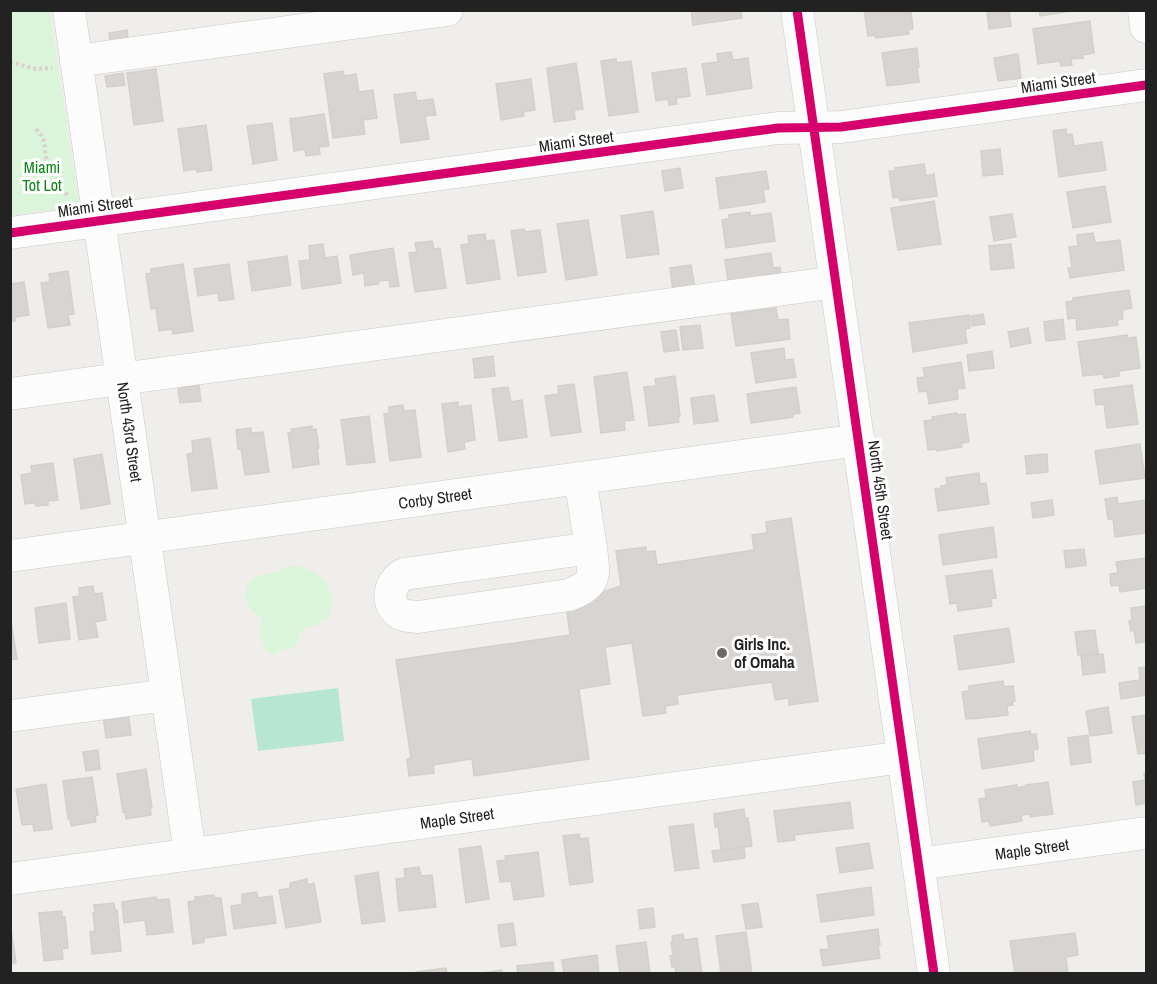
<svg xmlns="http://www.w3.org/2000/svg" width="1157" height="984" font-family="'Archivo Narrow',sans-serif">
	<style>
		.park { fill: #daf5da }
		.pitch { fill: #b7e6d2 }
		.building { fill: #d7d4d2; stroke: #d3d0cc; stroke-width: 1.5 }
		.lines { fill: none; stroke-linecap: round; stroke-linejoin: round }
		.minor-casing { stroke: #c9c8c7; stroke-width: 33 }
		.path { stroke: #dccecd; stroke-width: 4; stroke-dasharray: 3 3; stroke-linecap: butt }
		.minor { stroke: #fdfcfc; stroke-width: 32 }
		.cycleway-casing { stroke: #fff; stroke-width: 13 }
		.cycleway { stroke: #d6006c; stroke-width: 9 }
		.poi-dot { fill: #6a6968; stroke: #fff; stroke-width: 2 }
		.labels { text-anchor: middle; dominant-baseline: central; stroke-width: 6; stroke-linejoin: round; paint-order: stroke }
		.street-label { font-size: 16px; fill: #222; stroke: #fff }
		.park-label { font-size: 16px; fill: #0c8416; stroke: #fff }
		.poi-label { font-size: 16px; font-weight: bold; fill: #222; stroke: #fff; text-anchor: start }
	</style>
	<rect width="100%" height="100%" fill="#f0eeeb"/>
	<path class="park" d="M10 11H50L79 206 11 215Z
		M291 566C308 566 327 576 331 594 333 602 330 610 329 618L318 624 317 626H310L299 632C298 656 286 643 274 655 259 647 257 632 263 617 244 611 238 585 258 576 263 575 268 575 273 573 279 571 284 567 291 566Z"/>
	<path class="pitch" d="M338 688 344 741 258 751 251 699Z"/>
	<path class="building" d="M691 10H741L742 18 693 25Z
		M864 10H905V13L911 12 913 29H908L909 34 876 38 875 35 868 36Z
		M1009 10 1011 26 989 29 987 11Z
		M1039 10H1078L1040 16Z
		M1090 21 1094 53 1083 55V58L1071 59 1072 65 1061 66 1060 61 1038 64 1033 29Z
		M127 30 129 45 111 48 109 33Z
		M917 48 919 67H917L919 82 887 86 882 53Z
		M731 52 733 60 748 58 752 88 707 95 702 64 718 62 717 54Z
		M1018 54 1021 78 998 81 994 58Z
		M616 59 617 63 631 61 638 112 609 116 601 61Z
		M576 63 583 109 574 110 575 119 554 122 547 68Z
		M686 68 690 96 676 98 677 104 669 105 668 99 656 101 652 73Z
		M156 69 163 121 134 125 127 73Z
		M343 71 344 76 356 74 359 92 373 90 377 118 363 120 365 134 333 138 324 74Z
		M123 73 125 85 107 87 105 76Z
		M531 79 535 110 523 112 524 116 501 120 496 84Z
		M415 92 417 101 433 99 436 115 425 116 429 139 401 143 394 95Z
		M324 114 329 146 319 147 320 154 306 156 305 149 294 151 290 119Z
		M272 123 277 160 253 164 247 126Z
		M206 125 212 170 197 172 196 169 184 171 178 129Z
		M1066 129 1067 135 1072 134 1074 146 1102 142 1106 170 1059 177 1053 131Z
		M1000 149 1003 174 983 176 981 151Z
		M924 164 926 176 934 174 937 196 900 201 899 197 893 198 889 171H895V168Z
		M680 168 683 188 665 191 662 171Z
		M766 171 769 189 763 190 765 202 720 209 716 178Z
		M1105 186 1111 222 1073 228 1067 192Z
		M934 201 941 244 898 250 891 208Z
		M653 211 659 254 627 258 621 216Z
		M750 212V216L771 213 775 241 726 248 722 220 729 219V215Z
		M1012 214 1016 237 994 241 990 217Z
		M588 220 597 275 566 280 557 224Z
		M524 229 525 232 540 230 546 272 518 276 511 231Z
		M1093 233 1095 243 1120 240 1124 270 1070 278 1068 268H1072L1069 247 1078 246 1077 235Z
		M485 234 486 241 494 240 500 279 467 284 461 245 469 244 468 236Z
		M432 241 434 249 440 248 446 288 415 292 409 253 417 252 415 243Z
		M323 244 325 258 337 256 341 283 302 289 299 261 310 260 309 246Z
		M1011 244 1014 268 991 270 989 246Z
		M393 248 399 286 390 287 389 280 378 281 379 284 365 286 364 273 353 275 350 255Z
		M771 253 773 268 780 267 782 282 729 290 725 260Z
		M287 256 291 285 252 291 248 262Z
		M183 264 193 331 173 334 172 329 159 331 156 308 151 309 146 274 151 273V269Z
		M229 264 234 299 219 301 218 293 198 296 194 269Z
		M691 265 695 288 673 291 670 268Z
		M68 271 74 314 68 315 70 325 48 328 41 283 50 282 49 274Z
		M24 282 29 315 15 317V321H10V284Z
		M1129 290 1132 308 1122 310 1123 319 1117 320 1118 325 1077 330 1076 318 1068 319 1066 302 1073 301V298Z
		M776 308 778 320 788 319 790 339 736 346 731 314Z
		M983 314 985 324 972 326 971 316Z
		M969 315 970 328 965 329 967 343 913 352 909 323Z
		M1063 319 1065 339 1046 341 1044 322Z
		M700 325 703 348 683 350 680 327Z
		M1028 328 1031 343 1011 347 1008 332Z
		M676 330 679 350 664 352 661 332Z
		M1127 335 1128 338 1136 337 1140 368 1119 371V376L1104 378 1103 374 1083 376 1078 342Z
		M784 348 785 360 793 359 796 377 756 383 751 353Z
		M992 351 994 368 969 371 967 355Z
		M493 356 495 376 475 378 473 359Z
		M961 362 965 388 957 389 958 399 929 404 927 391 919 392 917 378 925 377 923 368Z
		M627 372 634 420 624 421 625 430 601 433 594 377Z
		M675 376 680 416 678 417 679 422 649 426 644 387 656 386 655 379Z
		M574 384 581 432 551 436 545 396 559 394 558 386Z
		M199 385 201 401 180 403 178 389H181V387Z
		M1132 385 1138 424 1107 428 1104 404 1096 405 1094 390Z
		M508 387 511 402 522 400 527 437 499 441 492 389Z
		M796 387 800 413 793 414V417L751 423 747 394Z
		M714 395 718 421 694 424 691 398Z
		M458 402V407L471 405 475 440 464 442 465 449 448 452 442 404Z
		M403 405 404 411 415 410 421 457 390 461 384 414 389 413V407Z
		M957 413V415L965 414 969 442 961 443 962 447 937 451 936 449 928 450 924 421 932 420V417Z
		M369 416 375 462 347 465 341 420Z
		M312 426V430L316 429 319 448H317L319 464 293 468 288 433H292L291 429Z
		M251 428V433L263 432 269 472 245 475 241 448 238 449 236 430Z
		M210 438 217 488 192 491 187 454 193 453 192 441Z
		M1140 444 1145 478 1100 484 1095 451Z
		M102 454 110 504 81 509 74 459Z
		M1047 454 1048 472 1027 474 1025 456Z
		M53 463 58 500 48 501V505L36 506 35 503 25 504 21 475 32 473 31 466Z
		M979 473 980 484 986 483 989 504 938 511 935 489 942 488 941 486 947 485 946 478Z
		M1117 497 1118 504 1146 500V533L1115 537 1113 519H1108L1105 499Z
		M1052 500 1054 515 1033 518 1031 503Z
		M791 518 818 701 789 705V698L775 700 772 682 677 695 678 704 665 706 666 713 643 716 632 643 605 647 610 684 579 689 589 759 474 776 472 759 433 765 434 773 409 776 407 759 411 758 396 660 570 635 566 604 621 586 616 551 646 547V552L655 551 657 565 754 550 752 535 767 533 766 522Z
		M993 527 997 557 943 565 939 535Z
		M1084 549 1086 565 1066 568 1064 551Z
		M1146 558V588L1120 592 1119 585 1111 586 1110 574 1118 573 1116 562Z
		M992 570 996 598 991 599 992 606 958 611 957 603 950 604 946 576Z
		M93 586 94 594 102 593 106 620 95 622 98 637 79 640 73 597 80 596 79 588Z
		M66 603 70 639 39 643 35 608Z
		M1146 606V642L1136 643 1134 630 1131 631 1129 621 1132 620 1131 608Z
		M10 615 17 659 10 660Z
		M1009 628 1014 662 959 670 954 636Z
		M1095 630 1098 653 1078 655 1075 632Z
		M1103 654 1105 672 1083 675 1081 656Z
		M1146 667V695L1121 699 1119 683 1140 680 1139 668Z
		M1003 681 1004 687 1013 686 1015 701 1012 702 1013 705 1007 706 1008 715 973 719V718L966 719 962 692 969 691V686Z
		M1108 707 1112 733 1090 736 1086 711Z
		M128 713 131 735 106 738 103 716Z
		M1146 715V753L1138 754 1132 717Z
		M1030 731 1031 735 1036 734 1038 749 1033 750 1034 761 982 769 978 739Z
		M1088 735 1091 762 1071 765 1068 738Z
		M98 750 100 769 86 771 83 752Z
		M146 769 152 808H150L151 815 126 819 125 811 123 812 117 774Z
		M1146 773V803L1136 805 1133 782 1145 780 1144 774Z
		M92 777 98 815H95L96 822 71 826 70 819H68L63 781Z
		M1048 782 1053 814 1030 817V814L1021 815 1022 821 990 826 989 821 982 822 979 799 986 798 985 790 1017 785V788L1026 786V785Z
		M46 784 52 829 34 831 33 824 22 825 16 789Z
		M850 802 853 828 794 835 795 840 778 842 774 811Z
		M744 809 745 818H748L752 846 721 850 718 826 715 827 714 814Z
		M693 824 699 868 675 871 669 827Z
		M579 834 580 839 588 838 593 882 570 885 563 836Z
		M869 843 873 868 840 873 836 848Z
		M481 846 489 899 466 903 459 849Z
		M744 847 745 858 714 862 712 851Z
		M538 852 544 896 514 900 511 881 500 882 497 861 506 860 505 856Z
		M419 867 421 876 432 875 436 907 399 911 396 879 405 878 404 869Z
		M378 872 385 921 362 924 355 876Z
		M307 879 308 885 314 883 321 922 286 928 279 890 290 888V883Z
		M871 887 874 915 821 922 817 895Z
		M257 892 258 898 272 896 276 923 234 929 231 906 242 904V894Z
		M214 895V898H221L226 935 204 938V942L193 944 188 902 195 901V897Z
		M156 897 157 900 169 899 173 932 147 935 145 920 124 923 122 902Z
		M114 903 115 910H117L121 951 92 954 90 932 95 931 93 913H95L94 905Z
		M758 903 762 927 746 929 742 905Z
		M653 908 655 927 640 929 638 910Z
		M62 911V917H65L68 948 62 949 63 959 44 961 39 913Z
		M10 922 16 963 10 964Z
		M513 923 516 945 501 947 498 925Z
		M878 929 880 945H878L880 958 823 966 820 950 829 949 827 936Z
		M746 932 752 974H721L716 936Z
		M1075 933 1078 955 1066 957 1068 974H1015L1010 941Z
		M683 934 684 940 697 938 702 974H676L675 967H672L670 956 673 955 671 942 673 941 672 936Z
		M646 942 650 974H620L616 946Z
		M597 955 599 974H564L562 960Z
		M553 962 554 974H518L517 966Z
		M446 968 447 974H416V972Z
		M502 970V974H474Z"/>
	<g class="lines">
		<g class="minor-casing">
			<path id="minor" d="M69 10 190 854
				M797 10 934 974
				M1144 10 1146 27
				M76 61 447 10
				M10 233 778 128 841 127 1146 85
				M10 394 836 282
				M580 478 591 548 404 574C391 581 384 601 398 612 404 617 411 616 418 617L569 595C598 583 594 576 591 548
				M10 556 859 440
				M10 716 167 695
				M918 864 1146 833
				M10 879 903 757"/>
		</g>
		<path class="path" d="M10 62 36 69 52 68
			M36 129C49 143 42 145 47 161 51 174 58 184 67 195"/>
		<use href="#minor" class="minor"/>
		<g class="cycleway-casing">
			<path id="cycleway" d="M797 10 934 974
				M10 233 778 128 841 127 1146 85"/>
		</g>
		<use href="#cycleway" class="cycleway"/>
	</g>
	<circle class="poi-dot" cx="722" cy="653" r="6"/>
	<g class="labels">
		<g class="street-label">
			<text transform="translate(1058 82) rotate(-8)">Miami Street</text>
			<text transform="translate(576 141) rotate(-8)">Miami Street</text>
			<text transform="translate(95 206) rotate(-8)">Miami Street</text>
			<text transform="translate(130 432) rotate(82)">North 43rd Street</text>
			<text transform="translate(881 490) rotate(82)">North 45th Street</text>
			<text transform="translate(435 498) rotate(-8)">Corby Street</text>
			<text transform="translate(457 818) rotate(-8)">Maple Street</text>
			<text transform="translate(1032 849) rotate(-8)">Maple Street</text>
		</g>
		<g class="park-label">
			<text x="42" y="167">Miami<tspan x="42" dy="18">Tot Lot</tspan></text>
		</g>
		<g class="poi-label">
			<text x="734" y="644">Girls Inc.<tspan x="734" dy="18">of Omaha</tspan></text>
		</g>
	</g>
	<rect width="1157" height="984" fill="none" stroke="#222222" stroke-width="24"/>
</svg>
